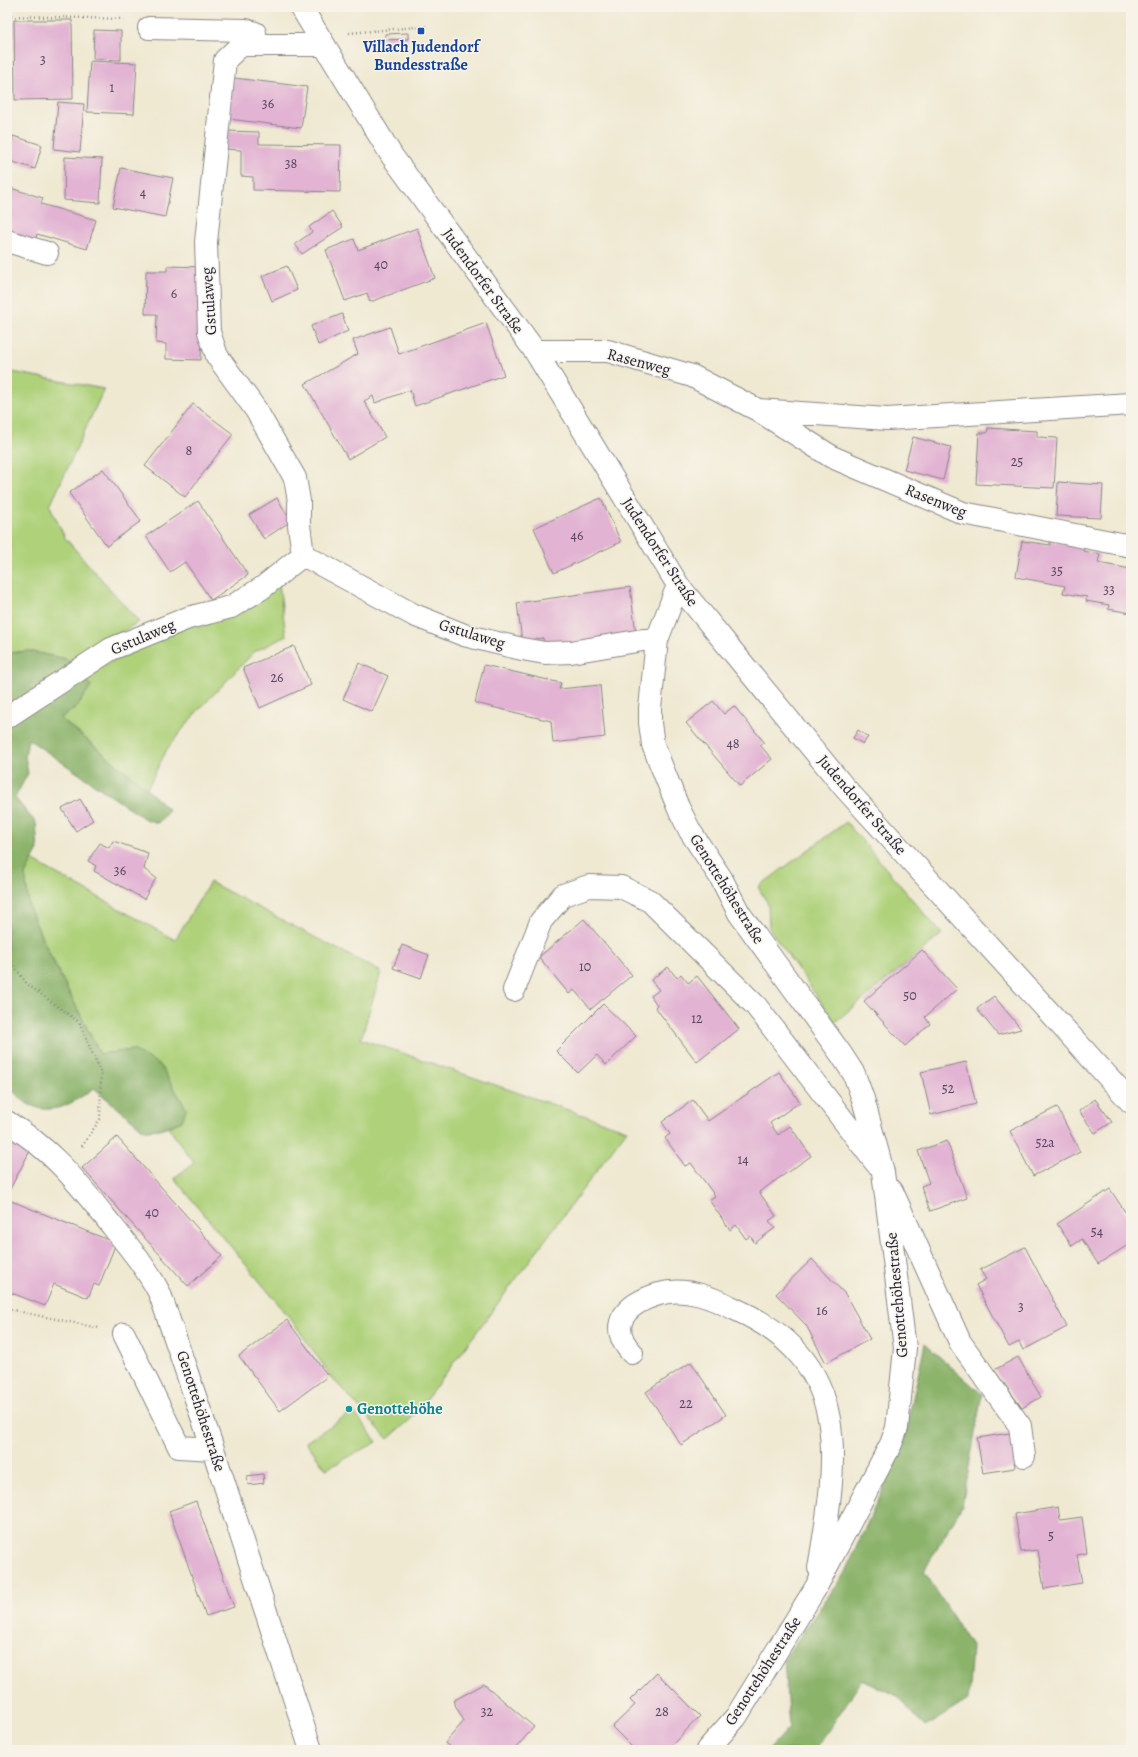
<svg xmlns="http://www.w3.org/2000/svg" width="1138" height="1757" font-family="Alegreya,serif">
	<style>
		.green { fill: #afd17a; stroke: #687a5a }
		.forest { fill: #8bb36a; stroke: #566a52 }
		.building { fill: #e2b3d3 }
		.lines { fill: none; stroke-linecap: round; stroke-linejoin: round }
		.minor-casing { stroke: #888686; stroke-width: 24 }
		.path { stroke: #888686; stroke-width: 2.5; stroke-dasharray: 1 3; stroke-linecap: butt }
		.minor { stroke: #fff; stroke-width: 22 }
		.transit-dot { fill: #1a4fb4; stroke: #f7f3e8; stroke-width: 1.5 }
		.culture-dot { fill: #0f9aa8; stroke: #f7f3e8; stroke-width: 1.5 }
		.labels { text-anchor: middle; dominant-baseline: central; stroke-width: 3; stroke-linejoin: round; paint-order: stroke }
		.number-label { font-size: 14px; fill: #524661 }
		.transit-label { font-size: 16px; font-weight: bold; fill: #164399; stroke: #f7f3e8 }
		.street-label { font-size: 16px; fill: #22223b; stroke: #f7f3e8 }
		.culture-label { font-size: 16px; font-weight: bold; fill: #0d838f; stroke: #f7f3e8; text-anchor: start }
	</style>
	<rect width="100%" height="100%" fill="#f7f3e8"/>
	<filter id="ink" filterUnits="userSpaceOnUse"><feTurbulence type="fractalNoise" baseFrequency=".025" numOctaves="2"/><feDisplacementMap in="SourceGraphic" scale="8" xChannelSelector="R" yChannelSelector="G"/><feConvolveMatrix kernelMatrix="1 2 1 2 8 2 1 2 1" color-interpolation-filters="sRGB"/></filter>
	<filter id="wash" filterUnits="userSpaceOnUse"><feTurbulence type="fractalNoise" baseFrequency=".012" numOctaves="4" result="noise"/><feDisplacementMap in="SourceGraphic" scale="16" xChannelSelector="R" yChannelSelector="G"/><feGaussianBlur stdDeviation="0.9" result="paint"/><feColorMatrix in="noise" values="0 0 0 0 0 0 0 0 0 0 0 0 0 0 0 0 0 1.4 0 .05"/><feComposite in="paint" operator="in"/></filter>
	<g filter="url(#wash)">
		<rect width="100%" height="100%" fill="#efe9d2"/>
		<path class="green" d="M7 371 104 389 50 506 65 538 139 622 71 660 28 651 7 653Z
			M279 584 286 636 254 652 194 715 167 749 147 789 60 718 76 708 82 675Z
			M846 822 942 934 835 1022 769 928 768 904 758 887Z
			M32 860 175 940 210 882 381 972 361 1039 627 1130 414 1416 388 1439 334 1380 290 1318 174 1178 194 1163 168 1127 182 1121 186 1108 160 1065 133 1050 100 1054 42 938 29 907 25 874Z
			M353 1411 377 1442 326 1469 306 1442Z"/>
		<path class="forest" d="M28 651 71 660 91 686 76 708 60 718 147 789 169 810 158 823 145 819 28 739 25 756 28 773 15 798 36 823 38 850 25 874 29 907 42 939 100 1054 133 1050 160 1065 186 1108 182 1121 160 1129 144 1130 94 1088C73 1103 53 1117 28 1104 20 1099 13 1091 7 1085V653Z
			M925 1344 982 1394 962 1506 924 1571 972 1647 968 1700 925 1727 897 1696 862 1680 815 1750H768L789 1727 784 1659 844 1574 902 1448Z"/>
		<g id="blocks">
			<path class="building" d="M14 20H72L73 99 15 100Z
				M94 30 121 31V60L93 59Z
				M408 33V39L385 40V34Z
				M90 61 137 63 134 114 87 112Z
				M234 78 307 87 301 128 229 119Z
				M58 102 84 104 80 152 54 149Z
				M225 131 259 132V144L341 145 340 192 253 190V177L241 176V150L225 149Z
				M13 136 42 145 35 169 7 160Z
				M65 157 102 159 100 203 64 200Z
				M121 168 173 178 165 217 113 207Z
				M7 187 43 198 41 204 96 220 87 249 37 234 35 240 7 232Z
				M332 211 343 227 302 254 295 244 312 232 309 227Z
				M417 228 435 278 370 302 367 293 345 301 326 250 354 239 358 250Z
				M167 266 204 267 201 360 166 359V344L156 343 157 314H145L146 271H167Z
				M287 266 297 290 272 301 262 276Z
				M342 314 348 331 318 345 311 326Z
				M486 323 504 375 415 406 410 390 375 403 373 396 364 401 385 437 348 459 305 384 358 354 353 340 390 327 399 354Z
				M193 404 233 434 185 497 145 466Z
				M988 428 1037 431V437L1057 438 1054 488 976 484 979 433H987Z
				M913 437 951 447 943 480 904 470Z
				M103 469 141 521 107 546 69 493Z
				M1058 482 1103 485 1101 518 1056 516Z
				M277 498 291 521 264 539 249 515Z
				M601 498 621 542 554 573 534 528Z
				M198 501 248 575 211 600 185 562 170 572 146 536Z
				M1022 541 1050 545V541L1083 547V551L1100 554 1098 563 1131 569V613L1108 609 1109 605 1086 601 1087 597 1063 593 1065 586 1016 577Z
				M630 587 636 634 544 647 543 638 522 641 517 603Z
				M294 646 311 685 260 708 243 668Z
				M359 663 388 676 372 712 343 699Z
				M484 665 561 683 559 689 600 685 605 737 553 743 551 721 475 703Z
				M713 701 724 714 734 706 764 742 760 745 772 759 740 786 686 723Z
				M858 730 868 737 863 744 853 738Z
				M80 799 93 820 76 831 62 809Z
				M113 841 148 853 144 869 156 878 144 899 94 871 96 866 88 861 100 843 109 848Z
				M584 919 632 975 591 1009 574 990 569 994 539 957Z
				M402 945 429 955 421 978 393 968Z
				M922 950 957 989 925 1017 930 1024 905 1046 864 1001Z
				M668 967 677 978 681 974 688 983 697 976 739 1029 697 1062 655 1007 657 1005 651 996 659 990 651 980Z
				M994 996 1021 1029 998 1035 977 1009Z
				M603 1004 636 1036 606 1065 597 1055 578 1073 556 1051Z
				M966 1062 976 1104 931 1115 921 1072Z
				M779 1072 800 1102 770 1123 778 1135 790 1126 811 1156 759 1192 776 1216 769 1221 775 1228 755 1243 750 1236 746 1239 736 1225 730 1230 709 1200 715 1196 691 1163 685 1166 665 1138 670 1134 662 1122 693 1100 708 1121Z
				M1095 1099 1112 1122 1095 1133 1079 1111Z
				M1057 1107 1080 1152 1033 1176 1010 1131Z
				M7 1130 33 1145 9 1191 7 1190Z
				M117 1137 222 1256 188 1286 82 1168Z
				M947 1141 967 1198 930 1211 921 1186 929 1183 918 1151Z
				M1110 1189 1131 1221V1243L1098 1264 1082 1239 1072 1246 1057 1224Z
				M9 1200 116 1243 99 1286 94 1284 88 1298 54 1284 45 1306 9 1292 7 1296V1202Z
				M1025 1247 1067 1327 1023 1350 1019 1342 1009 1347 976 1285 986 1279 980 1270Z
				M812 1259 845 1294 870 1339 826 1363 806 1325 776 1294Z
				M287 1320 328 1376 280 1411 239 1356Z
				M1018 1357 1041 1397 1022 1408 994 1370Z
				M691 1362 726 1415 681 1445 646 1392Z
				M1010 1433 1015 1468 983 1473 977 1438Z
				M263 1474 264 1483 248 1485 247 1476Z
				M196 1501 234 1607 206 1616 169 1511Z
				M1058 1507 1060 1520 1082 1517 1087 1553 1077 1555 1082 1583 1044 1589 1038 1550 1021 1552 1015 1514Z
				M657 1673 700 1716 667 1750H635L612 1727 635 1705 630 1700Z
				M484 1684 534 1727 514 1750H453L445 1743 464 1721 453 1701Z"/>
		</g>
	</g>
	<g filter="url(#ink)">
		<use href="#blocks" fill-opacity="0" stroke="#888686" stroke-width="1"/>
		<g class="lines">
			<g class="minor-casing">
				<path id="minor" d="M301 7 392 156 535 351 678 585 844 787 1131 1102
					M149 28 246 30 255 33 256 45
					M7 241 47 253
					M535 351H608L692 376 758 410 887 419 1131 404
					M761 412 832 457 963 513 1131 546
					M303 555 299 525V501L295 478 256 410 217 356 209 332 206 242 225 60 241 45H323
					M303 555 414 615 464 635 522 649 545 653 571 652 643 640H657
					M678 585 657 640 650 708V723L653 745 678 807 690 831 721 878 739 913 841 1054 854 1074 863 1099 883 1172 905 1348 897 1428 891 1444 815 1589 736 1717 707 1750
					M7 717 111 649 188 618 231 607 262 588 303 555
					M514 990 541 921 563 895 589 886 621 887 650 901 756 1006 876 1163
					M7 1122C52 1150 73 1177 105 1217 125 1242 145 1265 160 1294L213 1449 311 1750
					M892 1191 960 1342 1020 1426 1024 1456
					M124 1334 179 1447 213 1449
					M632 1353C605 1324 628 1303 659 1294 686 1286 713 1298 737 1310 855 1363 837 1462 819 1568"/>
			</g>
			<path class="path" d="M7 16 124 19
				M349 33 428 26
				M7 956 27 984 79 1022 101 1073 100 1119 81 1148
				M7 1309 99 1328"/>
			<use href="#minor" class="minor"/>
		</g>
	</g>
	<rect class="transit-dot" x="417" y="27" width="8" height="8" rx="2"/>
	<circle class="culture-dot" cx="349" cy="1409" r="4"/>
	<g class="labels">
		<g class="number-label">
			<text x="43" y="59">3</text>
			<text x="112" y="87">1</text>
			<text x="268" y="103">36</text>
			<text x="291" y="163">38</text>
			<text x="143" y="192">4</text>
			<text x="381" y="264">40</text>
			<text x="174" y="293">6</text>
			<text x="189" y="450">8</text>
			<text x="1017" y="461">25</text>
			<text x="577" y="535">46</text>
			<text x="1057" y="570">35</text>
			<text x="1109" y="589">33</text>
			<text x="277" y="677">26</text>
			<text x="733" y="743">48</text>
			<text x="120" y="870">36</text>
			<text x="585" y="966">10</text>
			<text x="910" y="995">50</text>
			<text x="697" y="1018">12</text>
			<text x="948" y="1088">52</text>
			<text x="1045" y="1142">52a</text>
			<text x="743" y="1159">14</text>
			<text x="152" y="1212">40</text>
			<text x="1097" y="1231">54</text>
			<text x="1021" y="1306">3</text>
			<text x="822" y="1310">16</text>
			<text x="686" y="1403">22</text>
			<text x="1051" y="1535">5</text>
			<text x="487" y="1711">32</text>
			<text x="662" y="1711">28</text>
		</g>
		<g class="transit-label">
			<text x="421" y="47">Villach Judendorf<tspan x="421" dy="18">Bundesstraße</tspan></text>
		</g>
		<g class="street-label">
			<text transform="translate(483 281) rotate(54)">Judendorfer Straße</text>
			<text transform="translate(209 301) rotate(-94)">Gstulaweg</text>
			<text transform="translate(639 362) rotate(15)">Rasenweg</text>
			<text transform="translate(936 501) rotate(22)">Rasenweg</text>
			<text transform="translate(660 552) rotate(57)">Judendorfer Straße</text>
			<text transform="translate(472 634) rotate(17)">Gstulaweg</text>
			<text transform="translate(143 637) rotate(-23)">Gstulaweg</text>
			<text transform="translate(862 805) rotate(49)">Judendorfer Straße</text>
			<text transform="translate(727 889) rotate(58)">Genottehöhestraße</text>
			<text transform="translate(897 1295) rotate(-95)">Genottehöhestraße</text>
			<text transform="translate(201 1411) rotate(72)">Genottehöhestraße</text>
			<text transform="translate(763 1671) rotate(-57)">Genottehöhestraße</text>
		</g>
		<g class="culture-label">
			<text x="357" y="1409">Genottehöhe</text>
		</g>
	</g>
	<rect width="1138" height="1757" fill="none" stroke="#f7f3e8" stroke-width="24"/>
</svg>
